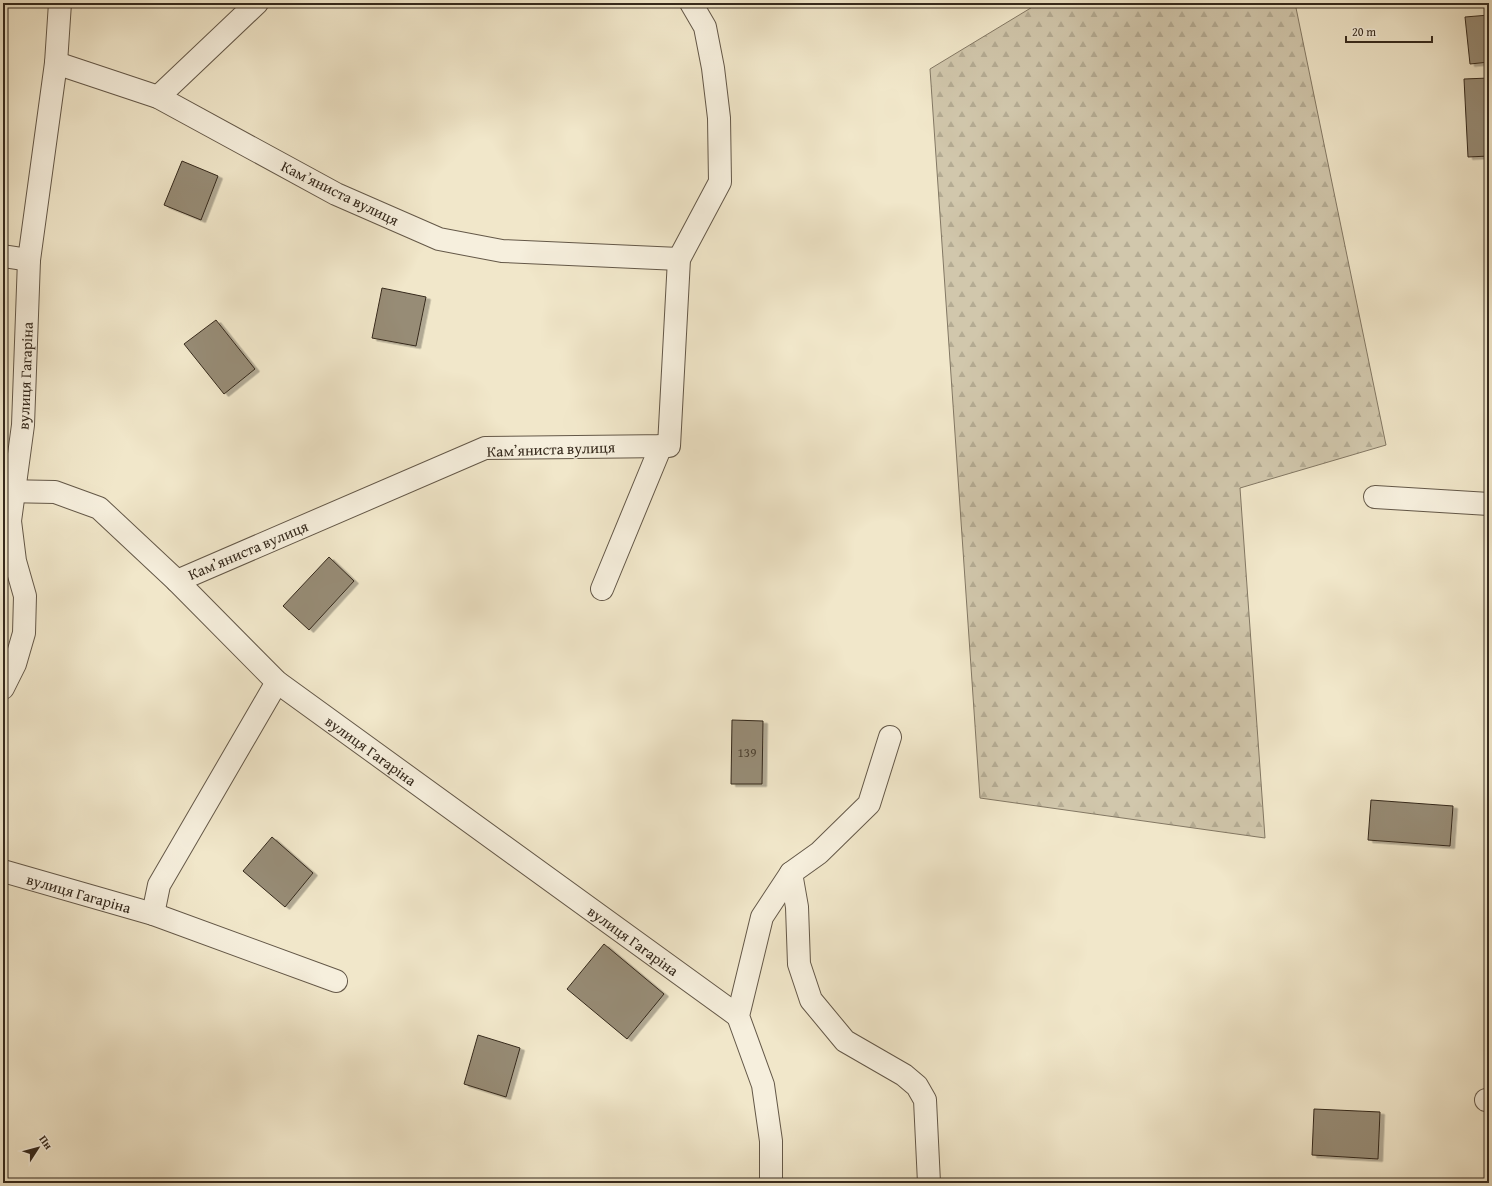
<svg xmlns="http://www.w3.org/2000/svg" width="1492" height="1186" font-family="'Gentium Book Plus',serif">
	<style>
		.forest { fill: url(#forest-firs); stroke: #837864 }
		.building { fill: #978c76; stroke: #35291c; filter: url(#shadow) }
		.lines { fill: none; stroke-linecap: round; stroke-linejoin: round }
		.minor-casing { stroke: #645848; stroke-width: 24 }
		.minor { stroke: #f6efdd; stroke-width: 22 }
		.labels { text-anchor: middle; dominant-baseline: central; stroke-width: 3; stroke-linejoin: round; paint-order: stroke }
		.number-label { font-size: 13px; fill: #4e4232 }
		.street-label { font-size: 15px; fill: #35291c; stroke: #f6efdd }
	</style>
	<defs>
		<pattern id="forest-firs" width="22" height="20" patternUnits="userSpaceOnUse"><rect width="22" height="20" fill="#d1c7ac"/><path d="M5 1l3.5 6h-7zM16 11l3.5 6h-7z" fill="#b4ab93"/></pattern>
		<filter id="shadow"><feDropShadow dx="4.5" dy="2.5" stdDeviation="0" flood-color="#0004"/></filter>
	</defs>
	<rect width="100%" height="100%" fill="#f1e7ca"/>
	<filter id="stains"><feTurbulence type="fractalNoise" baseFrequency=".005" numOctaves="4"/><feColorMatrix values="0 0 0 0 .2 0 0 0 0 .09 0 0 0 0 .02 0 0 0 .5 -.17"/></filter>
	<radialGradient id="worn" r=".72"><stop offset=".6" stop-color="#630" stop-opacity="0"/><stop offset="1" stop-color="#630" stop-opacity=".3"/></radialGradient>
	<path class="forest" d="M1039 3H1295L1386 445 1240 488 1265 838 980 798 930 69Z"/>
	<path class="building" d="M1489 15V62L1470 64 1465 17Z
		M1489 78V156L1468 157 1464 79Z
		M182 161 218 176 201 220 164 205Z
		M382 288 426 297 416 346 372 338Z
		M216 320 255 369 224 394 184 344Z
		M329 557 354 581 309 630 283 606Z
		M732 720 763 721 762 784H731Z
		M1371 800 1453 806 1450 846 1368 840Z
		M272 837 313 873 285 907 243 871Z
		M604 944 664 994 627 1039 567 989Z
		M478 1035 520 1048 506 1097 464 1084Z
		M1314 1109 1380 1112 1378 1159 1312 1155Z"/>
	<g class="lines">
		<g class="minor-casing">
			<g id="minor">
				<path d="M56 63 158 97 336 194 439 239 502 251 679 259"/>
				<path d="M158 97 257 3"/>
				<path d="M3 256 29 260"/>
				<path id="s1" d="M3 491 55 492 99 508 177 581 277 682 738 1016"/>
				<path d="M1375 497 1489 504"/>
				<path d="M177 581 485 448 669 446 679 259 720 182 719 118 713 68 705 27 691 3"/>
				<path d="M602 589 661 446"/>
				<path id="s2" d="M3 688 15 664 24 633 25 596 15 561 10 521 23 425 29 260 56 63 60 3"/>
				<path id="s3" d="M3 871 153 914 336 981"/>
				<path d="M791 873 797 907 799 964 811 1000 845 1041 904 1075 917 1086 925 1100 929 1183"/>
				<path d="M153 914 159 885 277 682"/>
				<path d="M1486 1100H1489"/>
				<path d="M771 1183V1141L763 1085 738 1016 762 917 791 873 819 853 869 804 890 737"/>
			</g>
		</g>
		<use href="#minor" class="minor"/>
	</g>
	<g class="labels">
		<g class="number-label">
			<text x="747" y="752">139</text>
		</g>
		<g class="street-label">
			<text transform="translate(340 193) rotate(26)">Камʼяниста вулиця</text>
			<text stroke="none"><textPath href="#s2" startOffset="319">вулиця Гагаріна</textPath></text>
			<text transform="translate(551 449) rotate(-2)">Камʼяниста вулиця</text>
			<text transform="translate(248 550) rotate(-23)">Камʼяниста вулиця</text>
			<text stroke="none"><textPath href="#s1" startOffset="464">вулиця Гагаріна</textPath></text>
			<text stroke="none"><textPath href="#s3" startOffset="79">вулиця Гагаріна</textPath></text>
			<text stroke="none"><textPath href="#s1" startOffset="788">вулиця Гагаріна</textPath></text>
		</g>
	</g>
	<rect width="1492" height="1186" fill="none" stroke="#f1e7ca" stroke-width="16"/>
	<rect x="4" y="4" width="1484" height="1178" fill="none" stroke="#35291c" stroke-width="2"/>
	<rect x="8" y="8" width="1476" height="1170" fill="none" stroke="#35291c"/>
	<g transform="translate(38 1148) rotate(54)" stroke="#f6efdd" stroke-width="3" paint-order="stroke">
	<path d="M0-3L7 15L0 10L-7 15Z" fill="#35291c"/>
	<text y="-6" font-size="11" font-weight="bold" text-anchor="middle" fill="#35291c">Пн</text>
	</g>
	<path d="M1346 36v6h86v-6" fill="none" stroke="#35291c" stroke-width="2"/>
	<text x="1352" y="36" font-size="12" fill="#35291c" stroke="#f6efdd" stroke-width="3" paint-order="stroke">20 m</text>
	<rect width="100%" height="100%" filter="url(#stains)"/>
	<rect width="100%" height="100%" fill="url(#worn)"/>
</svg>
